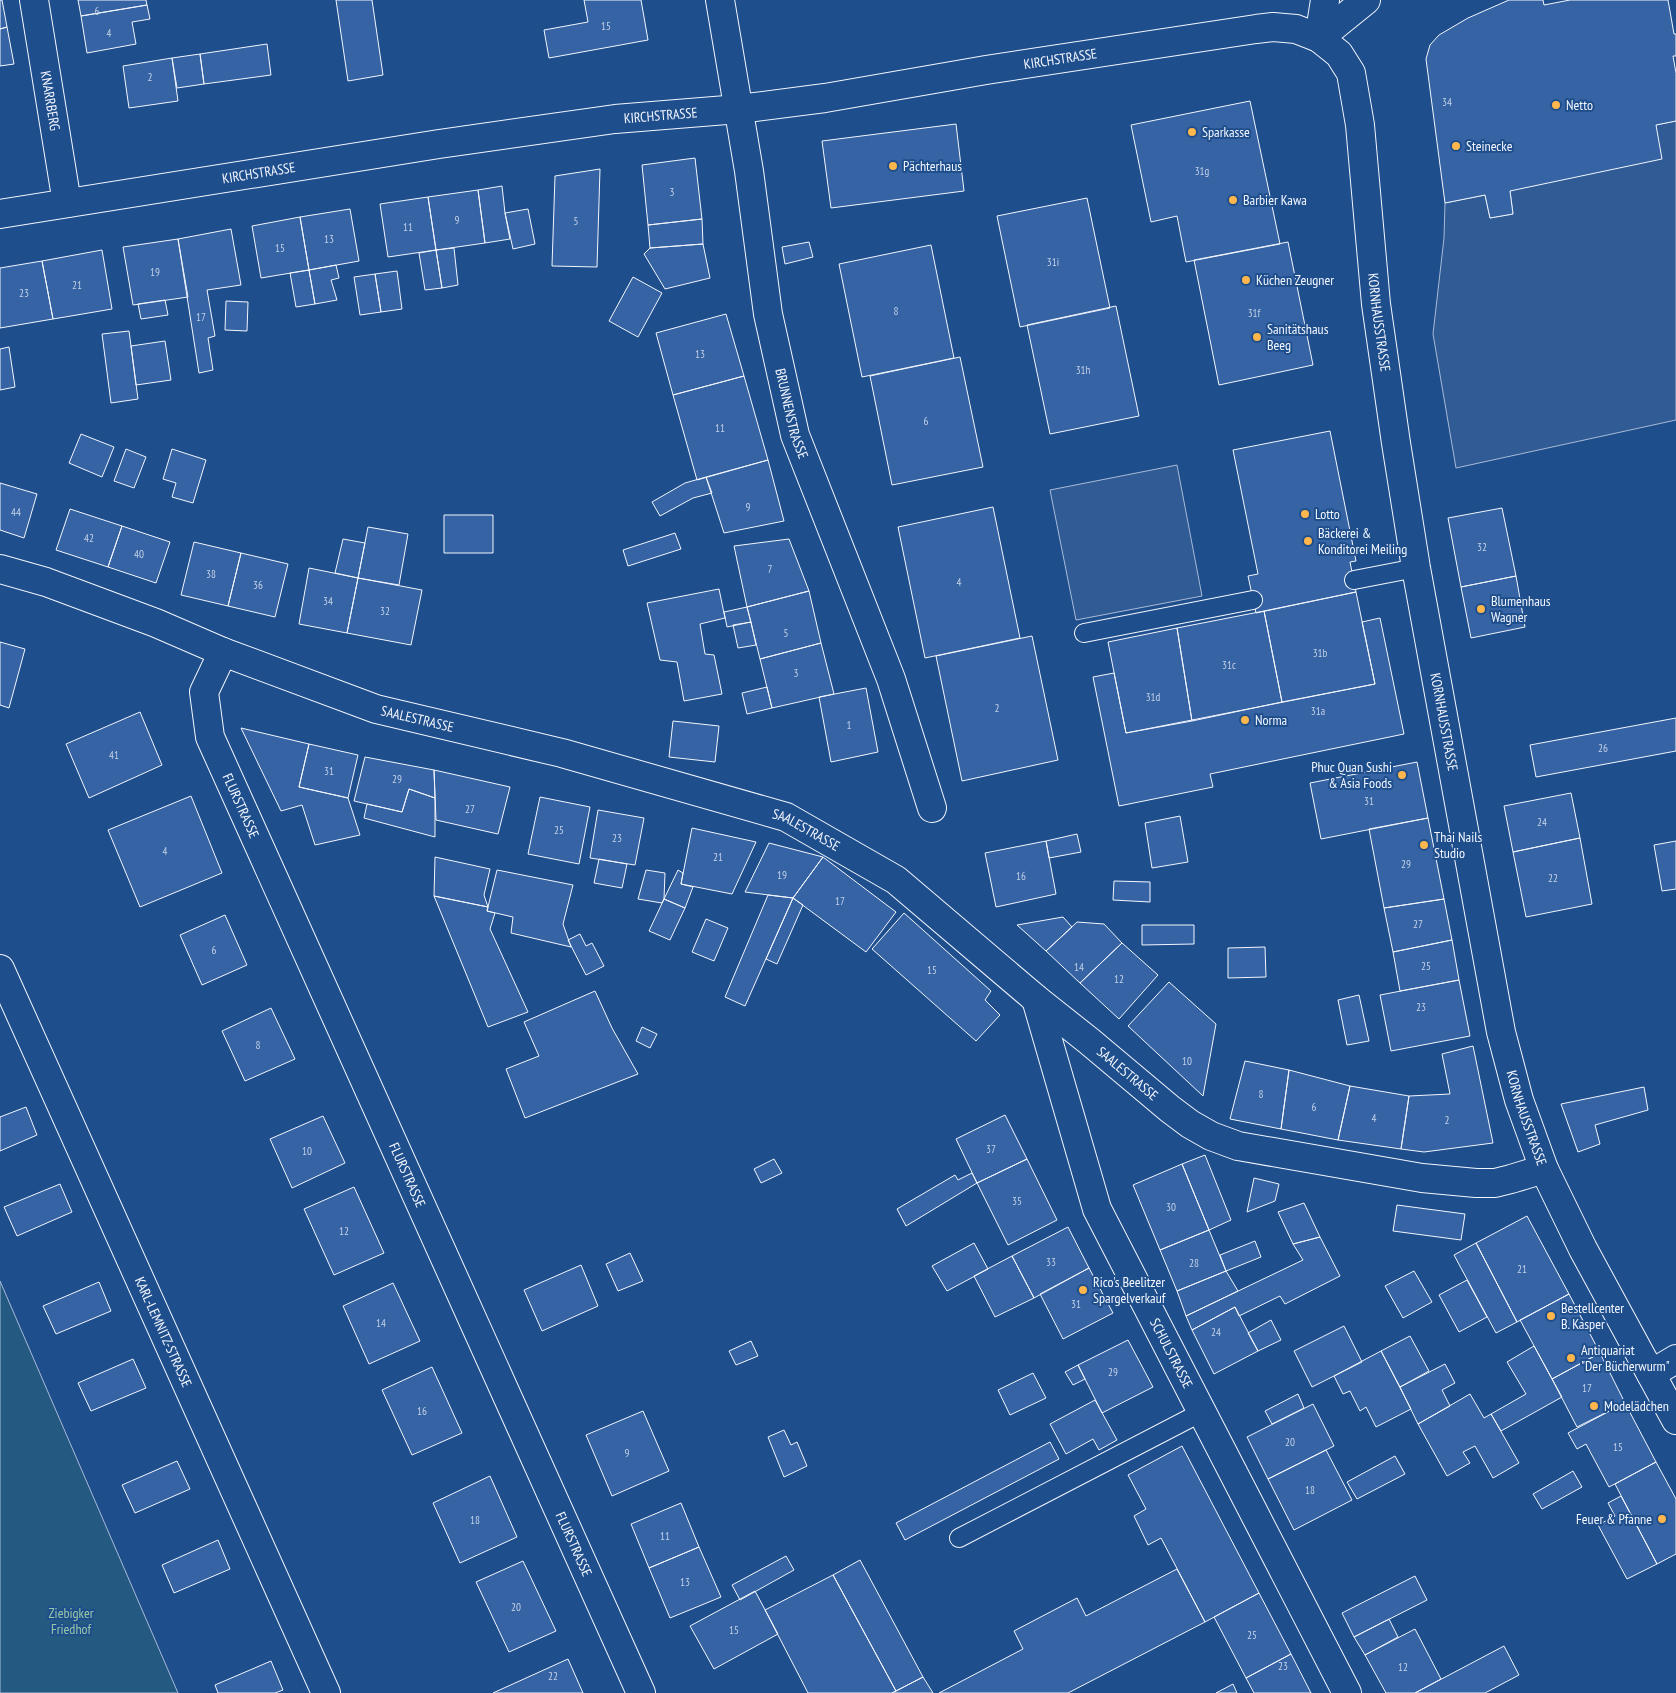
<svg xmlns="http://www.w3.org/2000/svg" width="1676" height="1693" font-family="'PT Sans Narrow',sans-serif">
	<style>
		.green { fill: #245a82; stroke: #a8bbd7 }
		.parking { fill: #305b95; stroke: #a8bbd7 }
		.building { fill: #3563a3; stroke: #f2f6ff }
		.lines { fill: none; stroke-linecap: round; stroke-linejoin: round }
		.lane-casing { stroke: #f2f6ff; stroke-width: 20 }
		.street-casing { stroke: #f2f6ff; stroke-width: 30 }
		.lane { stroke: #1f4e8c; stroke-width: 18 }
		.street { stroke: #1f4e8c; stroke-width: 28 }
		.poi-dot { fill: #ffb74d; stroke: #1f4e8c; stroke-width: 2 }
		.labels { text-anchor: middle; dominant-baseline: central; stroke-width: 4; stroke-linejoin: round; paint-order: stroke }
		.number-label { font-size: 11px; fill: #c3d1e8 }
		.street-label { font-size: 14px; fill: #f2f6ff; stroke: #1f4e8c }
		.poi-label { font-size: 14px; fill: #f2f6ff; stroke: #1f4e8c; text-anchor: start }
		.park-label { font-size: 14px; fill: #97c8a6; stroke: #1f4e8c }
	</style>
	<rect width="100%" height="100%" fill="#1f4e8c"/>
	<path class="green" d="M0 1281 178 1693H0Z"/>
	<path class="parking" d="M1676 121V420L1456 468 1433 334 1444 238 1445 203 1485 195 1490 218 1513 214 1510 191 1656 125Z
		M1177 465 1202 596 1076 620 1050 490Z"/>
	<path class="building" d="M0 0H2L7 27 0 29Z
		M78 0H146L147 5 81 16Z
		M336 0H372L383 75 348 81Z
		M584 0H641L648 40 549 58 544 30 588 22Z
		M1509 0H1543L1544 5 1570 0H1668L1674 34H1676V56H1673L1676 73V121L1656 125 1662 159 1510 191 1513 214 1490 218 1485 195 1445 203 1426 59 1430 45 1439 35 1468 18Z
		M147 5 150 19 132 22 136 44 87 53 81 16Z
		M7 27 14 64 0 66V29Z
		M267 44 271 75 204 84 200 54Z
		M200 54 204 84 177 88 172 58Z
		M172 58 178 101 129 108 123 66Z
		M1250 101 1280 244 1186 262 1177 216 1151 222 1131 125Z
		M956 124 964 191 831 208 822 141Z
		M695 158 702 219 648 225 642 165Z
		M600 169 597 267 552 266 555 176Z
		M502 186 505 213 510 239 485 243 478 190Z
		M478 190 485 243 436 250 428 197Z
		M428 197 436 250 388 257 380 204Z
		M1087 198 1110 308 1020 327 997 216Z
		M350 209 359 261 309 270 300 217Z
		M528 209 535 244 513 249 505 213Z
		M300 217 309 270 261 278 252 226Z
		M702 219 703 244 650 248 648 225Z
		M231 229 241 285 207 290 215 336 208 338 213 370 199 373 178 239Z
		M178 239 188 297 133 305 123 247Z
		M809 242 813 257 785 264 782 247Z
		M1288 242 1313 365 1219 385 1194 260Z
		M703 244 710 278 665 289 644 254 650 248Z
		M931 245 954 358 862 377 839 264Z
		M454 248 458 285 442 288 436 250Z
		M102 250 112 309 53 319 42 261Z
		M436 250 442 288 425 290 419 253Z
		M42 261 53 319 0 328V268Z
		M336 265 339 278 331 280 337 300 315 304 309 270Z
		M309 270 315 304 296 307 290 273Z
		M397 271 402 309 381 312 375 274Z
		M375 274 381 312 360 315 354 277Z
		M633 277 662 293 638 337 609 321Z
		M165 300 168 315 141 319 138 304Z
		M226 301 248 302 247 331 225 330Z
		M1116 306 1139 416 1050 434 1027 325Z
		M726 314 744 376 673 395 656 333Z
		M129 331 138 399 111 403 102 334Z
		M165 341 171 380 136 385 131 346Z
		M9 347 15 387 0 390V349Z
		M960 357 983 467 892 485 870 376Z
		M744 376 768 460 697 480 673 395Z
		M1330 431 1356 561 1350 562 1356 592 1256 613 1248 576 1258 574 1233 450Z
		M81 434 114 447 102 477 69 463Z
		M126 449 146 457 134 488 114 481Z
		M172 449 206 460 193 503 172 497 176 483 163 479Z
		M768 460 784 521 724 533 706 477Z
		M706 477 712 493 693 498 660 516 652 502 685 483Z
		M0 483 37 494 24 538 0 530Z
		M993 507 1020 638 925 658 898 527Z
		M1502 508 1516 576 1461 587 1448 518Z
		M70 509 122 526 108 567 56 550Z
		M444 515H493V553H444Z
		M122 526 170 542 156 583 108 567Z
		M368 527 408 534 399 585 358 578Z
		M675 533 681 549 628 566 623 550Z
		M343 539 365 543 358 578 335 573Z
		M789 539 809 591 747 607 734 546Z
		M194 542 241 553 228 606 181 595Z
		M241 553 288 564 275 617 228 606Z
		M309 568 358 578 347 633 299 624Z
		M1516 576 1525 627 1471 638 1461 587Z
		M358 578 422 590 411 645 347 633Z
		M719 589 725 618 700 624 705 654 714 655 722 694 684 701 677 662 660 660 647 603Z
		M809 591 821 643 760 659 747 607Z
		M1356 592 1375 684 1282 702 1264 611Z
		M747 607 751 622 727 627 724 612Z
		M1264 611 1282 702 1192 721 1177 628Z
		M1380 618 1404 734 1210 774 1213 787 1119 806 1093 677 1114 673 1126 733 1375 684 1362 622Z
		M751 622 756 645 738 648 733 625Z
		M1177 628 1192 721 1126 733 1108 642Z
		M1032 636 1058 760 962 781 936 656Z
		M0 642 25 649 9 708 0 705Z
		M821 643 834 694 772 708 760 659Z
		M767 687 772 708 747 714 742 693Z
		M866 688 878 752 831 762 819 697Z
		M140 712 162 765 89 798 66 744Z
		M1676 718V751L1536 777 1530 745Z
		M673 721 719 726 715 762 669 757Z
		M241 728 309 744 299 787 348 798 360 835 315 845 302 805 281 811Z
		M309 744 358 755 348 798 299 787Z
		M365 757 434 770 435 798 409 789 402 812 354 801Z
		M1417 762 1428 818 1321 839 1310 783Z
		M434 770 510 787 498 834 436 820Z
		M409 789 435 798V837L364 818 367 804 402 812Z
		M1571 793 1580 838 1513 852 1504 806Z
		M191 796 222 873 140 907 108 830Z
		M540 797 590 807 579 864 528 854Z
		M598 810 644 818 635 865 590 858Z
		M1180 816 1188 862 1152 868 1145 823Z
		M1428 818 1444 899 1384 908 1369 829Z
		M692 828 756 842 732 894 681 884Z
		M1077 834 1081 852 1049 858 1046 841Z
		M1580 838 1592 904 1526 917 1513 852Z
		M1046 841 1056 894 996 907 985 853Z
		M1676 841V889L1662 891 1654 845Z
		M769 843 823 857 793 898 745 892Z
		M435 857 490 869 484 895 488 907 434 896Z
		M823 857 896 912 866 952 793 898Z
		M599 859 627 864 622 888 594 883Z
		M497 870 573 885 563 924 571 947 511 933 513 917 487 911Z
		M646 870 665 873 664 899 662 903 638 899Z
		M678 870 683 873 681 884 693 887 685 908 664 899Z
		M1114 881 1150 882V902L1113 900Z
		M768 895 793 898 745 1006 725 997Z
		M434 896 488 907 487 911 495 913 490 929 528 1012 488 1027Z
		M793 898 803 905 777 964 766 959Z
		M664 899 685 908 670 940 649 931Z
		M1444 899 1452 940 1393 952 1384 908Z
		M904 913 991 991 985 1000 1000 1015 976 1041 872 949Z
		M225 915 247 965 202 985 180 935Z
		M1063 917 1072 927 1046 951 1017 925Z
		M706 919 728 928 714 961 692 952Z
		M1077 922 1104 924 1122 943 1080 983 1046 951Z
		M1142 925H1194V944L1142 945Z
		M580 934 586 946 592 943 604 966 586 975 568 940Z
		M1452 940 1459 980 1400 991 1393 952Z
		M1122 943 1158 975 1119 1019 1080 983Z
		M1265 947 1266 977 1228 978V948Z
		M1459 980 1470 1036 1391 1051 1380 995Z
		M1169 982 1216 1024 1203 1096 1128 1026Z
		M595 991 612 1028 638 1074 525 1118 506 1069 539 1056 524 1022Z
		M1359 995 1369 1041 1347 1045 1338 1000Z
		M271 1008 295 1059 245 1081 222 1031Z
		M642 1027 657 1034 650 1048 636 1041Z
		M1473 1046 1493 1143 1424 1152 1401 1149 1409 1096 1450 1094 1442 1054Z
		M1245 1061 1289 1070 1281 1129 1230 1119Z
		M1289 1070 1350 1086 1338 1140 1281 1129Z
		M1350 1086 1409 1096 1401 1149 1338 1140Z
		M1644 1087 1648 1110 1595 1125 1600 1144 1578 1152 1561 1104Z
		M26 1107 37 1135 0 1151V1117Z
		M1005 1115 1027 1159 977 1183 956 1139Z
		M323 1116 345 1163 292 1188 270 1139Z
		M1205 1155 1231 1220 1209 1230 1182 1164Z
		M774 1159 782 1173 761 1183 754 1169Z
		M1027 1159 1057 1220 1008 1245 977 1183Z
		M1182 1164 1209 1230 1160 1250 1133 1185Z
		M972 1173 977 1183 906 1226 897 1209 955 1175 958 1180Z
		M1254 1178 1279 1184 1275 1201 1247 1212Z
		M60 1184 72 1212 17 1236 4 1207Z
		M354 1187 384 1253 334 1275 304 1209Z
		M1304 1203 1320 1237 1293 1244 1278 1212Z
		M1397 1205 1465 1214 1461 1240 1393 1231Z
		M1527 1216 1569 1294 1517 1322 1476 1243Z
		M1068 1227 1089 1268 1034 1298 1012 1256Z
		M1209 1230 1226 1271 1177 1291 1160 1250Z
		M1320 1237 1340 1276 1285 1304 1280 1296 1239 1316 1235 1307 1192 1330 1186 1316 1303 1260 1293 1244Z
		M1255 1241 1261 1257 1226 1271 1220 1255Z
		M974 1243 988 1269 947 1291 932 1266Z
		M1476 1243 1517 1322 1496 1333 1454 1255Z
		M630 1253 643 1281 618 1291 606 1264Z
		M1012 1256 1034 1298 995 1317 974 1276Z
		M581 1265 598 1306 542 1331 524 1290Z
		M1089 1268 1113 1313 1063 1339 1040 1294Z
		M1226 1271 1238 1291 1186 1316 1177 1291Z
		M1414 1271 1432 1302 1403 1318 1385 1286Z
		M1467 1280 1487 1317 1459 1332 1439 1295Z
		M99 1282 111 1311 56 1334 43 1306Z
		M393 1283 420 1341 369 1364 343 1306Z
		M1569 1294 1600 1353 1552 1379 1520 1320Z
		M1235 1307 1258 1351 1214 1374 1192 1330Z
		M1271 1320 1281 1340 1258 1351 1248 1333Z
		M1344 1326 1362 1362 1312 1387 1294 1351Z
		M1410 1336 1429 1371 1400 1387 1381 1351Z
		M1128 1340 1153 1387 1102 1413 1078 1365Z
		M751 1341 758 1356 736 1365 729 1351Z
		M1534 1346 1562 1397 1501 1431 1491 1414 1526 1394 1507 1362Z
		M1381 1351 1411 1409 1376 1427 1366 1407 1360 1411 1350 1391 1343 1394 1334 1376Z
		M1600 1353 1625 1403 1577 1427 1552 1379Z
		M133 1359 146 1388 91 1411 78 1383Z
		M1445 1364 1455 1383 1442 1390 1450 1406 1418 1424 1400 1387Z
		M1078 1365 1085 1379 1073 1385 1065 1372Z
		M432 1367 462 1433 412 1455 382 1390Z
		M1033 1373 1046 1398 1010 1415 998 1390Z
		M1298 1394 1304 1408 1272 1424 1265 1411Z
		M1470 1394 1484 1418 1491 1414 1519 1463 1493 1478 1475 1446 1463 1452 1470 1463 1447 1476 1418 1424Z
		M1095 1400 1117 1440 1099 1450 1093 1439 1066 1454 1050 1424Z
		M1625 1403 1656 1462 1609 1487 1586 1444 1577 1449 1568 1433Z
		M1313 1404 1334 1446 1268 1479 1247 1437Z
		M643 1411 669 1471 612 1496 586 1435Z
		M784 1430 791 1445 797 1442 807 1466 784 1477 768 1437Z
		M1050 1442 1059 1459 905 1540 896 1523Z
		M1182 1446 1259 1593 1205 1622 1161 1538 1148 1545 1134 1516 1146 1509 1128 1475Z
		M1326 1450 1352 1500 1294 1530 1268 1479Z
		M1395 1456 1405 1474 1357 1499 1347 1482Z
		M177 1461 190 1489 135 1513 122 1485Z
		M1656 1462 1676 1499V1554L1657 1564 1615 1484Z
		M1573 1471 1582 1487 1542 1509 1533 1494Z
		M490 1476 517 1537 460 1563 433 1503Z
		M1621 1496 1657 1564 1627 1579 1598 1525 1615 1516 1608 1503Z
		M681 1503 699 1547 649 1568 631 1524Z
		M218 1540 230 1569 174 1593 162 1565Z
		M699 1547 721 1597 670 1618 649 1568Z
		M786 1556 794 1570 740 1600 732 1585Z
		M860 1560 923 1677 896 1691 833 1575Z
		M523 1561 556 1631 509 1652 476 1582Z
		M1177 1569 1205 1622 1068 1693H939L1023 1649 1014 1631 1077 1598 1086 1616Z
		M833 1575 896 1691 892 1693H808L765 1610Z
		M1415 1576 1427 1600 1354 1637 1342 1613Z
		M755 1591 778 1634 714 1669 690 1626Z
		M1259 1593 1291 1654 1246 1678 1214 1617Z
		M1389 1619 1398 1637 1365 1655 1354 1637Z
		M1415 1629 1441 1679 1415 1693H1386L1365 1655Z
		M1504 1646 1519 1675 1485 1693H1415Z
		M1291 1654 1311 1693H1254L1246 1678Z
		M568 1659 583 1693H493Z
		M271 1661 283 1690 275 1693H218L215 1685Z
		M923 1677 933 1693H892L896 1691Z
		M1233 1684 1237 1693H1216Z"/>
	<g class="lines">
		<g class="lane-casing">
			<path id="lane" d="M1354 580 1416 568
				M1084 633 1253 600
				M959 1538 1202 1412"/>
		</g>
		<g class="street-casing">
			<g id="street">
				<path id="s1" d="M34 0 67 203"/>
				<path id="s2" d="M720 0 749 171 768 314 795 435 891 679 932 808"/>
				<path d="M1319 38 1366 0"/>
				<path d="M1319 38 1325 0"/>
				<path id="s3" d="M0 214 439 144 615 119 739 109 825 98 986 70 1256 29 1273 27 1296 29 1319 38 1339 54 1351 73 1360 125 1376 304 1396 443 1416 568 1501 1032 1519 1100 1544 1169 1583 1249 1676 1420"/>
				<path id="s4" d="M0 569 46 582 156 623 223 652 376 709 562 753 786 817 896 880 1036 999 1089 1041 1170 1109 1190 1124 1211 1136 1238 1146 1422 1178 1476 1183H1495L1511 1179 1544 1169"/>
				<path id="s5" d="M223 652 204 692 210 737 641 1693"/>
				<path id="s6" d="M0 969 326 1693"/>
				<path id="s7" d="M1036 999 1097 1209 1347 1693"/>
				<path d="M1651 1374 1676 1359"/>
			</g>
		</g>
		<use href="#lane" class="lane"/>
		<use href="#street" class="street"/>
	</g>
	<g class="poi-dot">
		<circle cx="1556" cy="105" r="5"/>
		<circle cx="1192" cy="132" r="5"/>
		<circle cx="1456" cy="146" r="5"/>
		<circle cx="893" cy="166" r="5"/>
		<circle cx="1233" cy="200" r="5"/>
		<circle cx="1246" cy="280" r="5"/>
		<circle cx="1257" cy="337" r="5"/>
		<circle cx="1305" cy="514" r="5"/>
		<circle cx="1308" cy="541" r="5"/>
		<circle cx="1481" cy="609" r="5"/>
		<circle cx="1245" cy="720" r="5"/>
		<circle cx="1402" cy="775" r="5"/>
		<circle cx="1424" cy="845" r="5"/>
		<circle cx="1083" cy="1290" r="5"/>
		<circle cx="1551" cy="1316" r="5"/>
		<circle cx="1571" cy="1358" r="5"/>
		<circle cx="1594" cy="1406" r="5"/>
		<circle cx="1662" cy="1519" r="5"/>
	</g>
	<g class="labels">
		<g class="number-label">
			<text x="97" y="11">6</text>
			<text x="606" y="26">15</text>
			<text x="109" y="33">4</text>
			<text x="150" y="77">2</text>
			<text x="1447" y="102">34</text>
			<text x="1202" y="171">31g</text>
			<text x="672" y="192">3</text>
			<text x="457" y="220">9</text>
			<text x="576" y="221">5</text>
			<text x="408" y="227">11</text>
			<text x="329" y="239">13</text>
			<text x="280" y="248">15</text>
			<text x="1053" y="262">31i</text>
			<text x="155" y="272">19</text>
			<text x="77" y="285">21</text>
			<text x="24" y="293">23</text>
			<text x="896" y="311">8</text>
			<text x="1254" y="313">31f</text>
			<text x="201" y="317">17</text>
			<text x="700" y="354">13</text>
			<text x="1083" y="370">31h</text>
			<text x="926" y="421">6</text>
			<text x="720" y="428">11</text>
			<text x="748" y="507">9</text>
			<text x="16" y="512">44</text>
			<text x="89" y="538">42</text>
			<text x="1482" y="547">32</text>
			<text x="139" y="554">40</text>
			<text x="770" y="569">7</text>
			<text x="211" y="574">38</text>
			<text x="959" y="582">4</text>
			<text x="258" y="585">36</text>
			<text x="328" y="601">34</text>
			<text x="385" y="611">32</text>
			<text x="786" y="633">5</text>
			<text x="1320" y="653">31b</text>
			<text x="1229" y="665">31c</text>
			<text x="796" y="673">3</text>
			<text x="1153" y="697">31d</text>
			<text x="997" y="708">2</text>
			<text x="1318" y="711">31a</text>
			<text x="849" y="725">1</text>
			<text x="1603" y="748">26</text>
			<text x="114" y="755">41</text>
			<text x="329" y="771">31</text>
			<text x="397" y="779">29</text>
			<text x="1369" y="801">31</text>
			<text x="470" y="809">27</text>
			<text x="1542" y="822">24</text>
			<text x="559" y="830">25</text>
			<text x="617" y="838">23</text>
			<text x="165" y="851">4</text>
			<text x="718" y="857">21</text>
			<text x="1406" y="864">29</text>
			<text x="782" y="875">19</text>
			<text x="1021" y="876">16</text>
			<text x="1553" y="878">22</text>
			<text x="840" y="901">17</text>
			<text x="1418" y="924">27</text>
			<text x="214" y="950">6</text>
			<text x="1426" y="966">25</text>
			<text x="1079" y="967">14</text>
			<text x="932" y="970">15</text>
			<text x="1119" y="979">12</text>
			<text x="1421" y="1007">23</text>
			<text x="258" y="1045">8</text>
			<text x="1187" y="1061">10</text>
			<text x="1261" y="1094">8</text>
			<text x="1314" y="1107">6</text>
			<text x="1374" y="1118">4</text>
			<text x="1447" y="1120">2</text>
			<text x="991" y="1149">37</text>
			<text x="307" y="1151">10</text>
			<text x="1017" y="1201">35</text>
			<text x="1171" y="1207">30</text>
			<text x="344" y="1231">12</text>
			<text x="1051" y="1262">33</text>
			<text x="1194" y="1263">28</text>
			<text x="1522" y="1269">21</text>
			<text x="1076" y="1304">31</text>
			<text x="381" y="1323">14</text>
			<text x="1216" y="1332">24</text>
			<text x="1113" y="1372">29</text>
			<text x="1587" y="1388">17</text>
			<text x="422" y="1411">16</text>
			<text x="1290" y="1442">20</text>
			<text x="1618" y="1447">15</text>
			<text x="627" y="1453">9</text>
			<text x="1310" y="1490">18</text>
			<text x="475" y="1520">18</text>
			<text x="665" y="1536">11</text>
			<text x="685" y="1582">13</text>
			<text x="516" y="1607">20</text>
			<text x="734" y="1630">15</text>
			<text x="1252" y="1635">25</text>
			<text x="1283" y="1666">23</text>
			<text x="1403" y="1667">12</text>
			<text x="553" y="1676">22</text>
		</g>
		<g class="street-label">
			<text stroke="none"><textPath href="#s3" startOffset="1072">KIRCHSTRASSE</textPath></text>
			<text stroke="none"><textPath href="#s1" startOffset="102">KNARRBERG</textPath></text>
			<text stroke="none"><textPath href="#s3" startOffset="668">KIRCHSTRASSE</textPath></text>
			<text stroke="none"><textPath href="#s3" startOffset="262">KIRCHSTRASSE</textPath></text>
			<text stroke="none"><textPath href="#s3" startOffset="1634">KORNHAUSSTRASSE</textPath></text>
			<text stroke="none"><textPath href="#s2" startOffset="420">BRUNNENSTRASSE</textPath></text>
			<text stroke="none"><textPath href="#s4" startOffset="444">SAALESTRASSE</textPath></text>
			<text stroke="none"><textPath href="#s3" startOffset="2039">KORNHAUSSTRASSE</textPath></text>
			<text stroke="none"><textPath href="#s5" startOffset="165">FLURSTRASSE</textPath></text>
			<text stroke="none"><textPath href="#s4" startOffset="849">SAALESTRASSE</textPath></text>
			<text stroke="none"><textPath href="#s4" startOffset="1254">SAALESTRASSE</textPath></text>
			<text stroke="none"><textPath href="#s3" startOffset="2444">KORNHAUSSTRASSE</textPath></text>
			<text stroke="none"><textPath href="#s5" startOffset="570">FLURSTRASSE</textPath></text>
			<text stroke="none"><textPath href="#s6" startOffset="398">KARL-LEMNITZ-STRASSE</textPath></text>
			<text stroke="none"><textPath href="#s7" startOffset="381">SCHULSTRASSE</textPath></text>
			<text stroke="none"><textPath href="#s5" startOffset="975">FLURSTRASSE</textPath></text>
		</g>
		<g class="poi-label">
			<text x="1566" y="105">Netto</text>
			<text x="1202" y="132">Sparkasse</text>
			<text x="1466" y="146">Steinecke</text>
			<text x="903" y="166">Pächterhaus</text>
			<text x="1243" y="200">Barbier Kawa</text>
			<text x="1256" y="280">Küchen Zeugner</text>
			<text x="1267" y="329">Sanitätshaus<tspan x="1267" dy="16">Beeg</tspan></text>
			<text x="1315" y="514">Lotto</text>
			<text x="1318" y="533">Bäckerei &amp;<tspan x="1318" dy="16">Konditorei Meiling</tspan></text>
			<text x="1491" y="601">Blumenhaus<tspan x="1491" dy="16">Wagner</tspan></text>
			<text x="1255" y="720">Norma</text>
			<text x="1392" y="767" text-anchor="end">Phuc Quan Sushi<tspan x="1392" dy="16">&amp; Asia Foods</tspan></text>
			<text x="1434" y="837">Thai Nails<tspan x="1434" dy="16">Studio</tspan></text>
			<text x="1093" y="1282">Rico's Beelitzer<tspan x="1093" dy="16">Spargelverkauf</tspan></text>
			<text x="1561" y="1308">Bestellcenter<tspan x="1561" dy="16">B. Kasper</tspan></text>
			<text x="1581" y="1350">Antiquariat<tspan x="1581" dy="16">"Der Bücherwurm"</tspan></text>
			<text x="1604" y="1406">Modelädchen</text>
			<text x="1652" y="1519" text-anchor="end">Feuer &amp; Pfanne</text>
		</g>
		<g class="park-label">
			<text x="71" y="1613">Ziebigker<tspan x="71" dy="16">Friedhof</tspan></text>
		</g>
	</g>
</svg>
